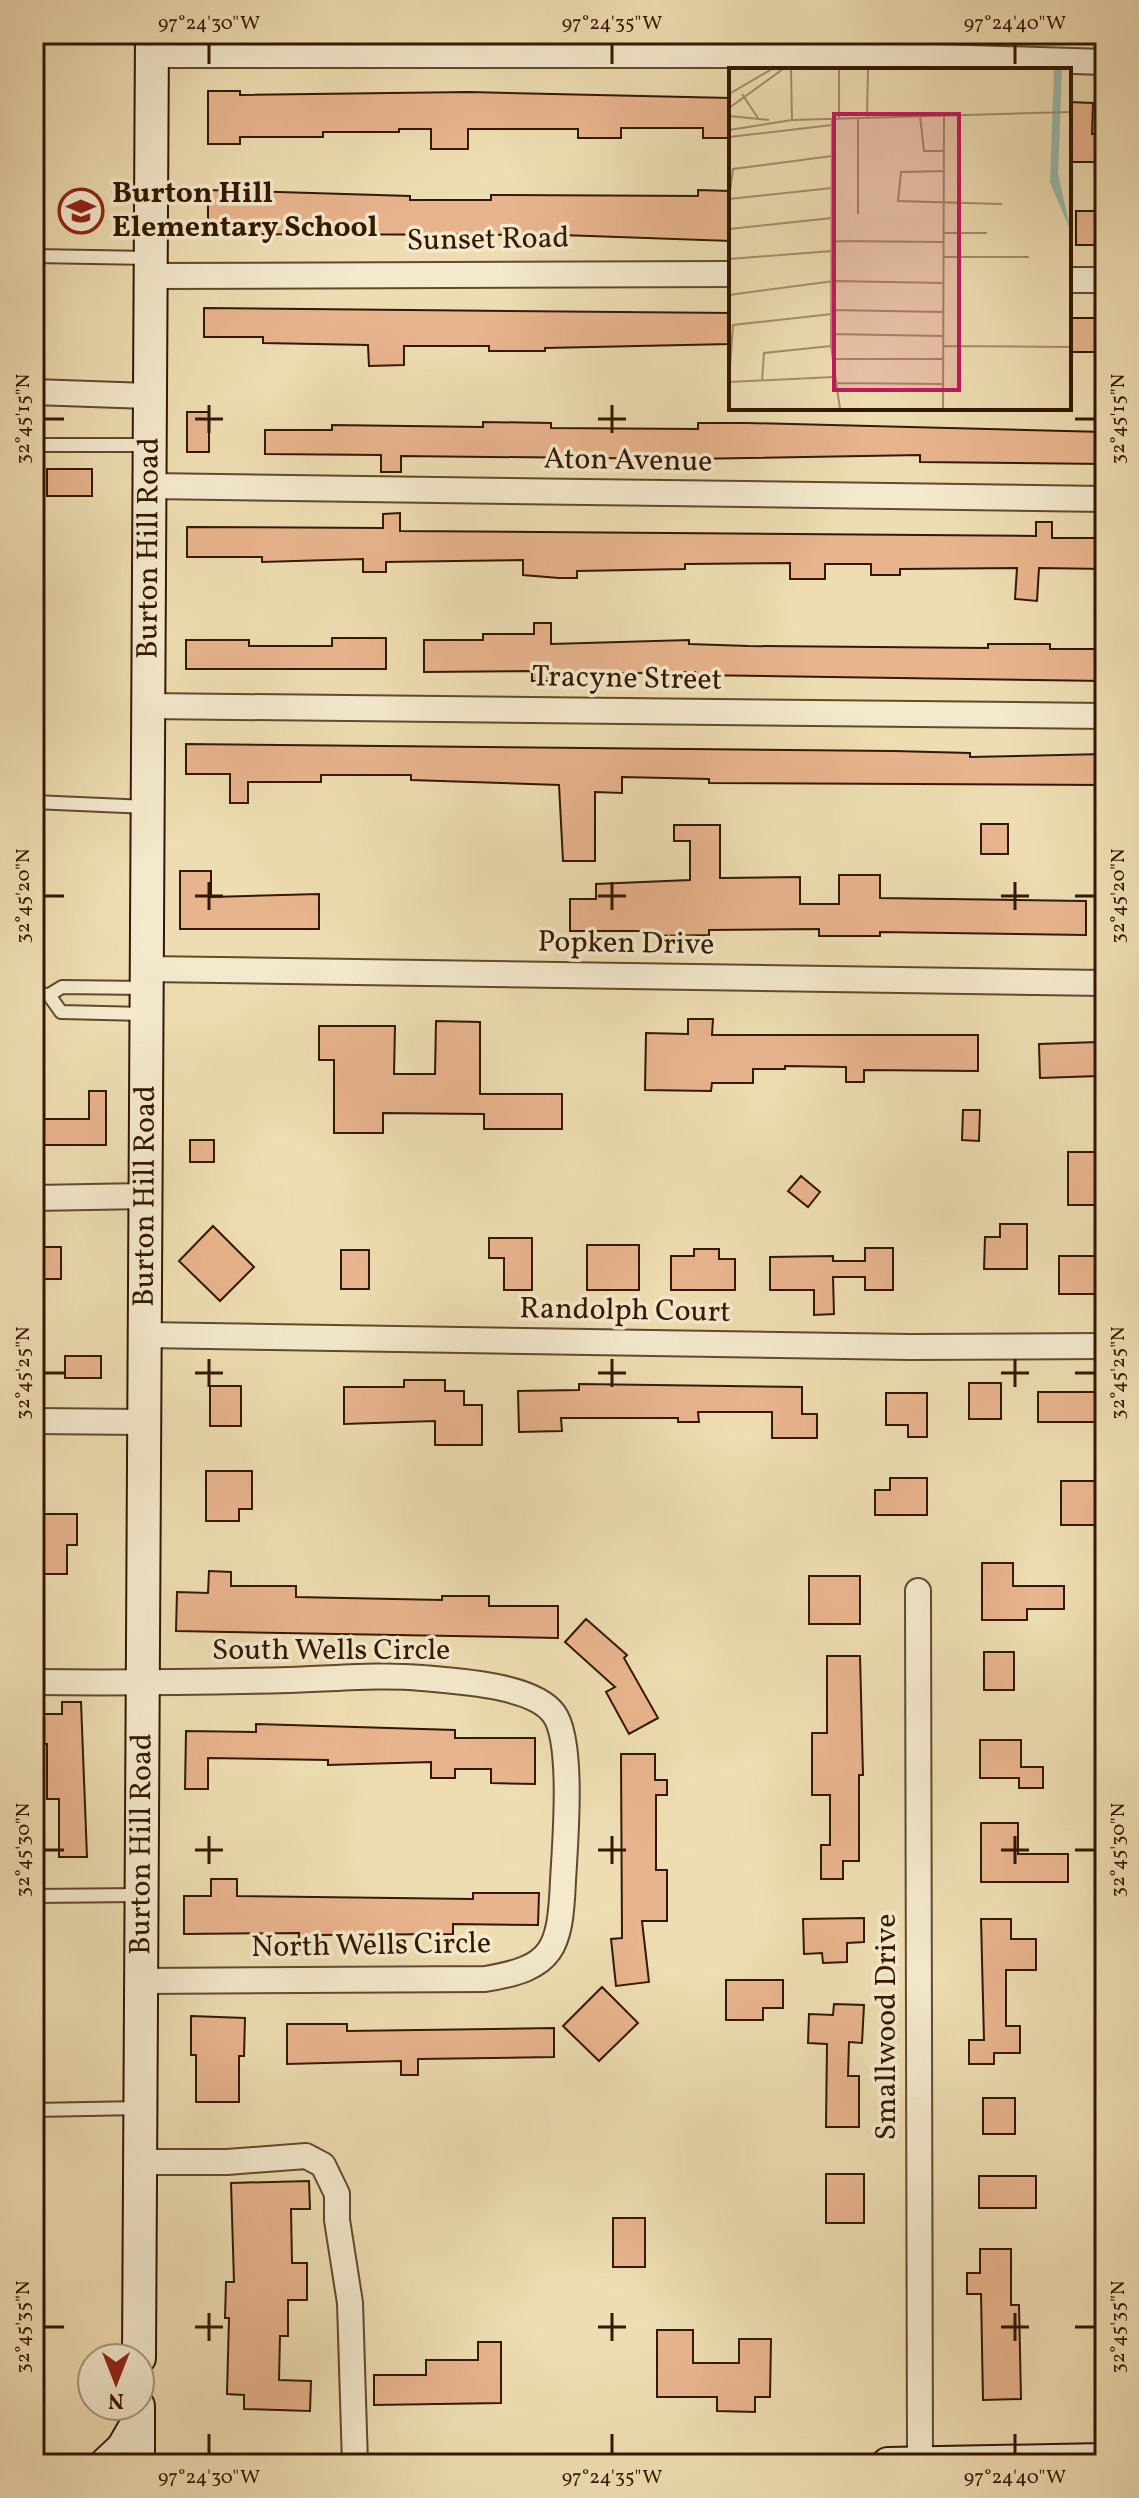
<svg xmlns="http://www.w3.org/2000/svg" width="1139" height="2498" font-family="Vollkorn,serif">
	<style>
		.building { fill: #e8b48d; stroke: #331800; stroke-width: 2 }
		.lines { fill: none; stroke-linecap: round; stroke-linejoin: round }
		.lane-casing { stroke: #62492c; stroke-width: 16 }
		.street-casing { stroke: #62492c; stroke-width: 28 }
		.secondary-casing { stroke: #331800; stroke-width: 36 }
		.lane { stroke: #f4e9cd; stroke-width: 12 }
		.street { stroke: #f4e9cd; stroke-width: 24 }
		.secondary { stroke: #f4e9cd; stroke-width: 32 }
		.ticks { fill: none; stroke: #331800; stroke-width: 3 }
		.labels { text-anchor: middle; dominant-baseline: central; stroke-width: 7; stroke-linejoin: round; paint-order: stroke }
		.poi-label { font-size: 30px; font-weight: bold; fill: #331800; stroke: #f4e9cd; text-anchor: start }
		.street-label { font-size: 30px; fill: #331800; stroke: #f4e9cd }
		.inset-road { fill: none; stroke: #a38e6b; stroke-width: 2 }
		.view { fill: #c2185b; fill-opacity: 0.15; stroke: #c2185b; stroke-width: 4 }
		.inset-edge { fill: none; stroke: #331800; stroke-width: 4 }
		.neatline { fill: none; stroke: #331800; stroke-width: 3 }
		.ticks-label { font-size: 20px; text-anchor: middle; fill: #331800 }
	</style>
	<rect width="100%" height="100%" fill="#eeddb2"/>
	<filter id="stains"><feTurbulence type="fractalNoise" baseFrequency=".0025" numOctaves="4"/><feColorMatrix values="0 0 0 0 .2 0 0 0 0 .09 0 0 0 0 .02 0 0 0 .5 -.17"/></filter>
	<radialGradient id="worn" r=".72"><stop offset=".6" stop-color="#630" stop-opacity="0"/><stop offset="1" stop-color="#630" stop-opacity=".3"/></radialGradient>
	<path class="building" d="M208 91H240V95L469 92 731 98V138H703V128H621V138H578V129H468V149H431V129H399V132H323V137H240V144H208Z
		M1069 102 1093 103 1092 134H1105V162H1069Z
		M208 190 410 196V200H491V195L698 196V190L731 191V241L561 235 208 234Z
		M1076 211H1105V245H1076Z
		M204 308 731 313V344L545 348V351H489V346H404V365L369 366 368 345 263 343V337H204Z
		M1069 318H1105V352H1069Z
		M187 412H209V452H187Z
		M483 422 551 423V428L698 429V423H748L1105 432V464L920 462V455L687 459 401 456V472H381V455L265 454V430H332V425L483 427Z
		M47 469H92V496H47Z
		M400 513V531L1036 536V522H1052V538H1105V569L1039 568 1037 601 1015 599 1017 568 900 569V575H871V564H825V579H790V563L685 564V569L577 571V578H559L523 575V560L386 562V572H363V559L262 562V557H187V527L383 528V514Z
		M534 623H551V644L689 640V644L749 646 988 648V644H1050V649H1105V681L695 675V672L551 675V681H532V671L424 672V640H483V634H534Z
		M332 638H386V669H186V640H249V646H332Z
		M186 744 893 751 970 753V757L1105 754V785L709 783V779L622 777V793L595 792V861H563L559 785 411 780V775H321V782H248V803H230V774H186Z
		M981 824H1008V854H981Z
		M674 825H720V878L800 877V904H839V875H880V898L1086 901V935L880 932V936H819V929L709 930V935L645 936V931H570V899H596V884L690 880V841H674Z
		M180 871H211V897L319 894V929H180Z
		M688 1019H713L712 1035H978V1071L864 1070V1082H846V1067L785 1066V1069H753V1083H712L711 1091 645 1090 646 1033 688 1034Z
		M436 1021 480 1022V1094H562V1129H484V1114L383 1113V1133H334V1060H319V1026H395L394 1074H435Z
		M1098 1042 1099 1076 1040 1078 1039 1044Z
		M89 1091H106V1145H34V1119H89Z
		M963 1110H980L979 1141 962 1140Z
		M190 1140H214V1162H190Z
		M1068 1152H1100V1205H1068Z
		M801 1176 820 1192 808 1207 788 1191Z
		M1000 1224H1027V1269H984L985 1237H1000Z
		M213 1226 254 1267 220 1301 179 1261Z
		M489 1238H532V1290H504V1258H489Z
		M587 1245H639V1290H587Z
		M34 1247H61V1279H34Z
		M865 1248H893V1290H865V1277H833L834 1314 814 1315V1290H770V1257L833 1256V1261H865Z
		M694 1249H719V1259H735V1290H671V1256H694Z
		M341 1250H369V1289H341Z
		M1059 1256H1098V1294H1059Z
		M65 1356H101V1378H65Z
		M404 1380H445V1391H464V1405H482V1445H435V1421L344 1424V1387H404Z
		M969 1383H1001V1419H969Z
		M579 1384 802 1387V1414H817V1438H772V1412H698L699 1422H678V1418H561L562 1431 519 1432 518 1391 579 1390Z
		M210 1386H241V1426H210Z
		M1038 1392H1105V1422H1038Z
		M886 1393H927V1437H908V1425H886Z
		M206 1471H252V1509H239V1521H206Z
		M890 1478H927V1515H875V1490H890Z
		M1061 1481H1102V1525H1061Z
		M34 1514H77V1545H67V1574H34Z
		M982 1563H1013V1586H1064V1609H1027V1620H982Z
		M209 1571 231 1572V1586H296V1597L442 1600V1596H489V1606H558V1638L176 1631 177 1592 208 1593Z
		M809 1576H860V1624H809Z
		M586 1619 627 1655 624 1658 658 1718 629 1734 606 1692 615 1687 565 1642Z
		M984 1652H1014V1690H984Z
		M827 1656H860L863 1775H859V1861H843V1879H821V1845H830V1795H812V1733H827Z
		M62 1702H81L87 1857H59V1799H47V1744H43V1714H62Z
		M256 1724 455 1730V1738H535V1784L491 1783V1769H455V1778H431V1762L328 1765V1760L208 1758V1789H185L186 1731 256 1732Z
		M980 1740H1021V1767H1043V1788H1019V1778H980Z
		M621 1754H655V1780H667V1795H656V1870H667V1921H642L649 1982 616 1986 611 1939 622 1938Z
		M981 1823H1018V1854H1068V1882H981Z
		M211 1879H237V1896L473 1899V1893H539L538 1925 453 1924V1934L317 1935V1955H298L299 1933 184 1934V1896H211Z
		M864 1918V1942L847 1943V1962L823 1963 822 1953 804 1954 803 1919Z
		M981 1919H1011V1939H1036V1970H1006V2026H1020V2053H994V2064H969V2040H984Z
		M726 1980H783V2008H763V2020H726Z
		M602 1987 638 2023 599 2061 563 2026Z
		M834 2004 864 2005 862 2043 849 2042 848 2076H859V2127H826L827 2044 808 2043 809 2014 833 2015Z
		M191 2016 245 2018 244 2056H239V2102H196V2055H191Z
		M287 2024H347V2031L554 2028V2057L418 2059V2075H401V2061L287 2064Z
		M983 2098H1015V2134H983Z
		M826 2174H864V2223H826Z
		M979 2176H1036V2208H979Z
		M309 2181 310 2209H291L292 2263H307V2300H288V2336H280L279 2380 311 2381 310 2411 244 2409V2395L227 2394 229 2318H225L226 2282H234L231 2183Z
		M613 2218H645V2267H613Z
		M980 2249H1011V2305H1019L1021 2399 983 2400 981 2294H967V2273H980Z
		M657 2330H693V2363H739V2339H771L770 2397H755V2412L717 2411V2397H657Z
		M478 2342H501V2403L374 2405V2375H426V2360H478Z"/>
	<g class="lines">
		<g class="lane-casing">
			<path id="lane" d="M34 256 150 258
				M34 445H147
				M34 802 147 807
				M34 994 49 995 62 987 146 988
				M49 995 61 1012 145 1014
				M34 1896 139 1895
				M34 2110 140 2108"/>
		</g>
		<g class="street-casing">
			<path id="street" d="M152 55H871L1105 62
				M150 276 731 274
				M1069 280H1105
				M34 392 148 396
				M149 486 1105 499
				M148 706 1105 716
				M146 969 1105 983
				M34 1198 145 1196
				M144 1335 911 1347 1105 1346
				M34 1421 144 1422
				M918 1591 920 2463
				M34 1682C119 1683 204 1682 289 1680 333 1679 379 1674 422 1678 456 1681 534 1685 554 1714 574 1742 565 1843 563 1881 560 1949 554 1968 485 1979L141 1981
				M140 2162H227L306 2156 323 2165 337 2194V2220L350 2303 355 2464"/>
		</g>
		<g class="secondary-casing">
			<g id="secondary">
				<path id="s1" d="M139 2358 152 34"/>
				<path d="M106 2464 123 2448 138 2422"/>
				<path d="M138 2464V2406"/>
				<path d="M888 2464 1105 2460"/>
			</g>
		</g>
		<use href="#lane" class="lane"/>
		<use href="#street" class="street"/>
		<use href="#secondary" class="secondary"/>
	</g>
	<path class="ticks" d="M209 44V64M612 44V64M1015 44V64M209 405V433M612 405V433M44 419H64M195 419H223M598 419H626M1075 419H1095M209 882V910M612 882V910M1015 882V910M44 896H64M195 896H223M598 896H626M1001 896H1029M1075 896H1095M209 1359V1387M612 1359V1387M1015 1359V1387M44 1373H64M195 1373H223M598 1373H626M1001 1373H1029M1075 1373H1095M209 1836V1864M612 1836V1864M1015 1836V1864M44 1850H64M195 1850H223M598 1850H626M1001 1850H1029M1075 1850H1095M209 2313V2341M612 2313V2341M1015 2313V2341M44 2327H64M195 2327H223M598 2327H626M1001 2327H1029M1075 2327H1095M209 2434V2454M612 2434V2454M1015 2434V2454"/>
	<defs>
		<g id="school-ring" transform="scale(2.3)"><circle r="9.5" fill="#f4e9cd" stroke="#8f2418" stroke-width="1.5"/><path d="M0-5L7-2L0 1L-7-2ZM-4 1L0 2.5L4 1V4Q0 6-4 4Z" fill="#8f2418"/></g>
	</defs>
	<g fill-rule="evenodd">
		<use href="#school-ring" x="81" y="211"/>
	</g>
	<g class="labels">
		<g class="poi-label">
			<text x="112" y="194">Burton Hill<tspan x="112" dy="34">Elementary School</tspan></text>
		</g>
		<g class="street-label">
			<text transform="translate(488 240) rotate(-1)">Sunset Road</text>
			<text transform="translate(628 461) rotate(1)">Aton Avenue</text>
			<text stroke="none"><textPath href="#s1" startOffset="1810">Burton Hill Road</textPath></text>
			<text transform="translate(627 679) rotate(1)">Tracyne Street</text>
			<text transform="translate(626 944) rotate(1)">Popken Drive</text>
			<text stroke="none"><textPath href="#s1" startOffset="1162">Burton Hill Road</textPath></text>
			<text transform="translate(625 1311) rotate(1)">Randolph Court</text>
			<text x="331" y="1651">South Wells Circle</text>
			<text stroke="none"><textPath href="#s1" startOffset="514">Burton Hill Road</textPath></text>
			<text transform="translate(371 1946) rotate(-1)">North Wells Circle</text>
			<text transform="translate(887 2027) rotate(-90)">Smallwood Drive</text>
		</g>
	</g>
	<g transform="translate(729 68)">
		<rect width="342" height="342" fill="#eeddb2"/>
		<path d="M325 1H333L329 106 342 164 321 114Z" fill="#99bbae"/>
		<path class="inset-road" d="M62 1 63 52M0 26 43 1M13 26 29 50M0 40 54 1M0 48 40 52M191 48 195 83H215M138 49 139 1M103 50 102 278 111 341M110 50V1M129 50V146M0 62 63 52 342 44M0 69 103 57M215 103 172 104 169 133 273 136M0 131 4 101 103 88M0 131 103 120M0 161 103 150M215 165H258M103 173 215 174M214 189H300M0 191 103 183M0 227 105 213 214 215M103 242 214 244M103 246 4 257 0 314 104 309M102 266 214 268M214 278 342 279M103 291H214M33 313 35 285 102 278M107 315 214 316M214 341 215 47"/>
		<path class="view" d="M105 46H230V322H105Z"/>
		<rect width="342" height="342" class="inset-edge"/>
	</g>
	<rect width="1139" height="2498" fill="none" stroke="#eeddb2" stroke-width="88"/>
	<g transform="translate(116 2382) rotate(180)"><circle r="38" fill="#f4e9cd" stroke="#a7957b" stroke-width="2"/>
	<path d="M0-6L14 30L0 20L-14 30Z" fill="#8f2418"/>
	<text y="-12" font-size="22" font-weight="bold" text-anchor="middle" fill="#331800">N</text>
	</g>
	<rect x="44" y="44" width="1051" height="2410" class="neatline"/>
	<g class="ticks-label">
		<text x="209" y="29">97°24'30"W</text>
		<text x="612" y="29">97°24'35"W</text>
		<text x="1015" y="29">97°24'40"W</text>
		<text transform="translate(1117 419) rotate(-90)" y="7">32°45'15"N</text>
		<text transform="translate(22 419) rotate(-90)" y="7">32°45'15"N</text>
		<text transform="translate(22 896) rotate(-90)" y="7">32°45'20"N</text>
		<text transform="translate(1117 896) rotate(-90)" y="7">32°45'20"N</text>
		<text transform="translate(1117 1373) rotate(-90)" y="7">32°45'25"N</text>
		<text transform="translate(22 1373) rotate(-90)" y="7">32°45'25"N</text>
		<text transform="translate(22 1850) rotate(-90)" y="7">32°45'30"N</text>
		<text transform="translate(1117 1850) rotate(-90)" y="7">32°45'30"N</text>
		<text transform="translate(1117 2327) rotate(-90)" y="7">32°45'35"N</text>
		<text transform="translate(22 2327) rotate(-90)" y="7">32°45'35"N</text>
		<text x="209" y="2483">97°24'30"W</text>
		<text x="612" y="2483">97°24'35"W</text>
		<text x="1015" y="2483">97°24'40"W</text>
	</g>
	<rect width="100%" height="100%" filter="url(#stains)"/>
	<rect width="100%" height="100%" fill="url(#worn)"/>
</svg>
